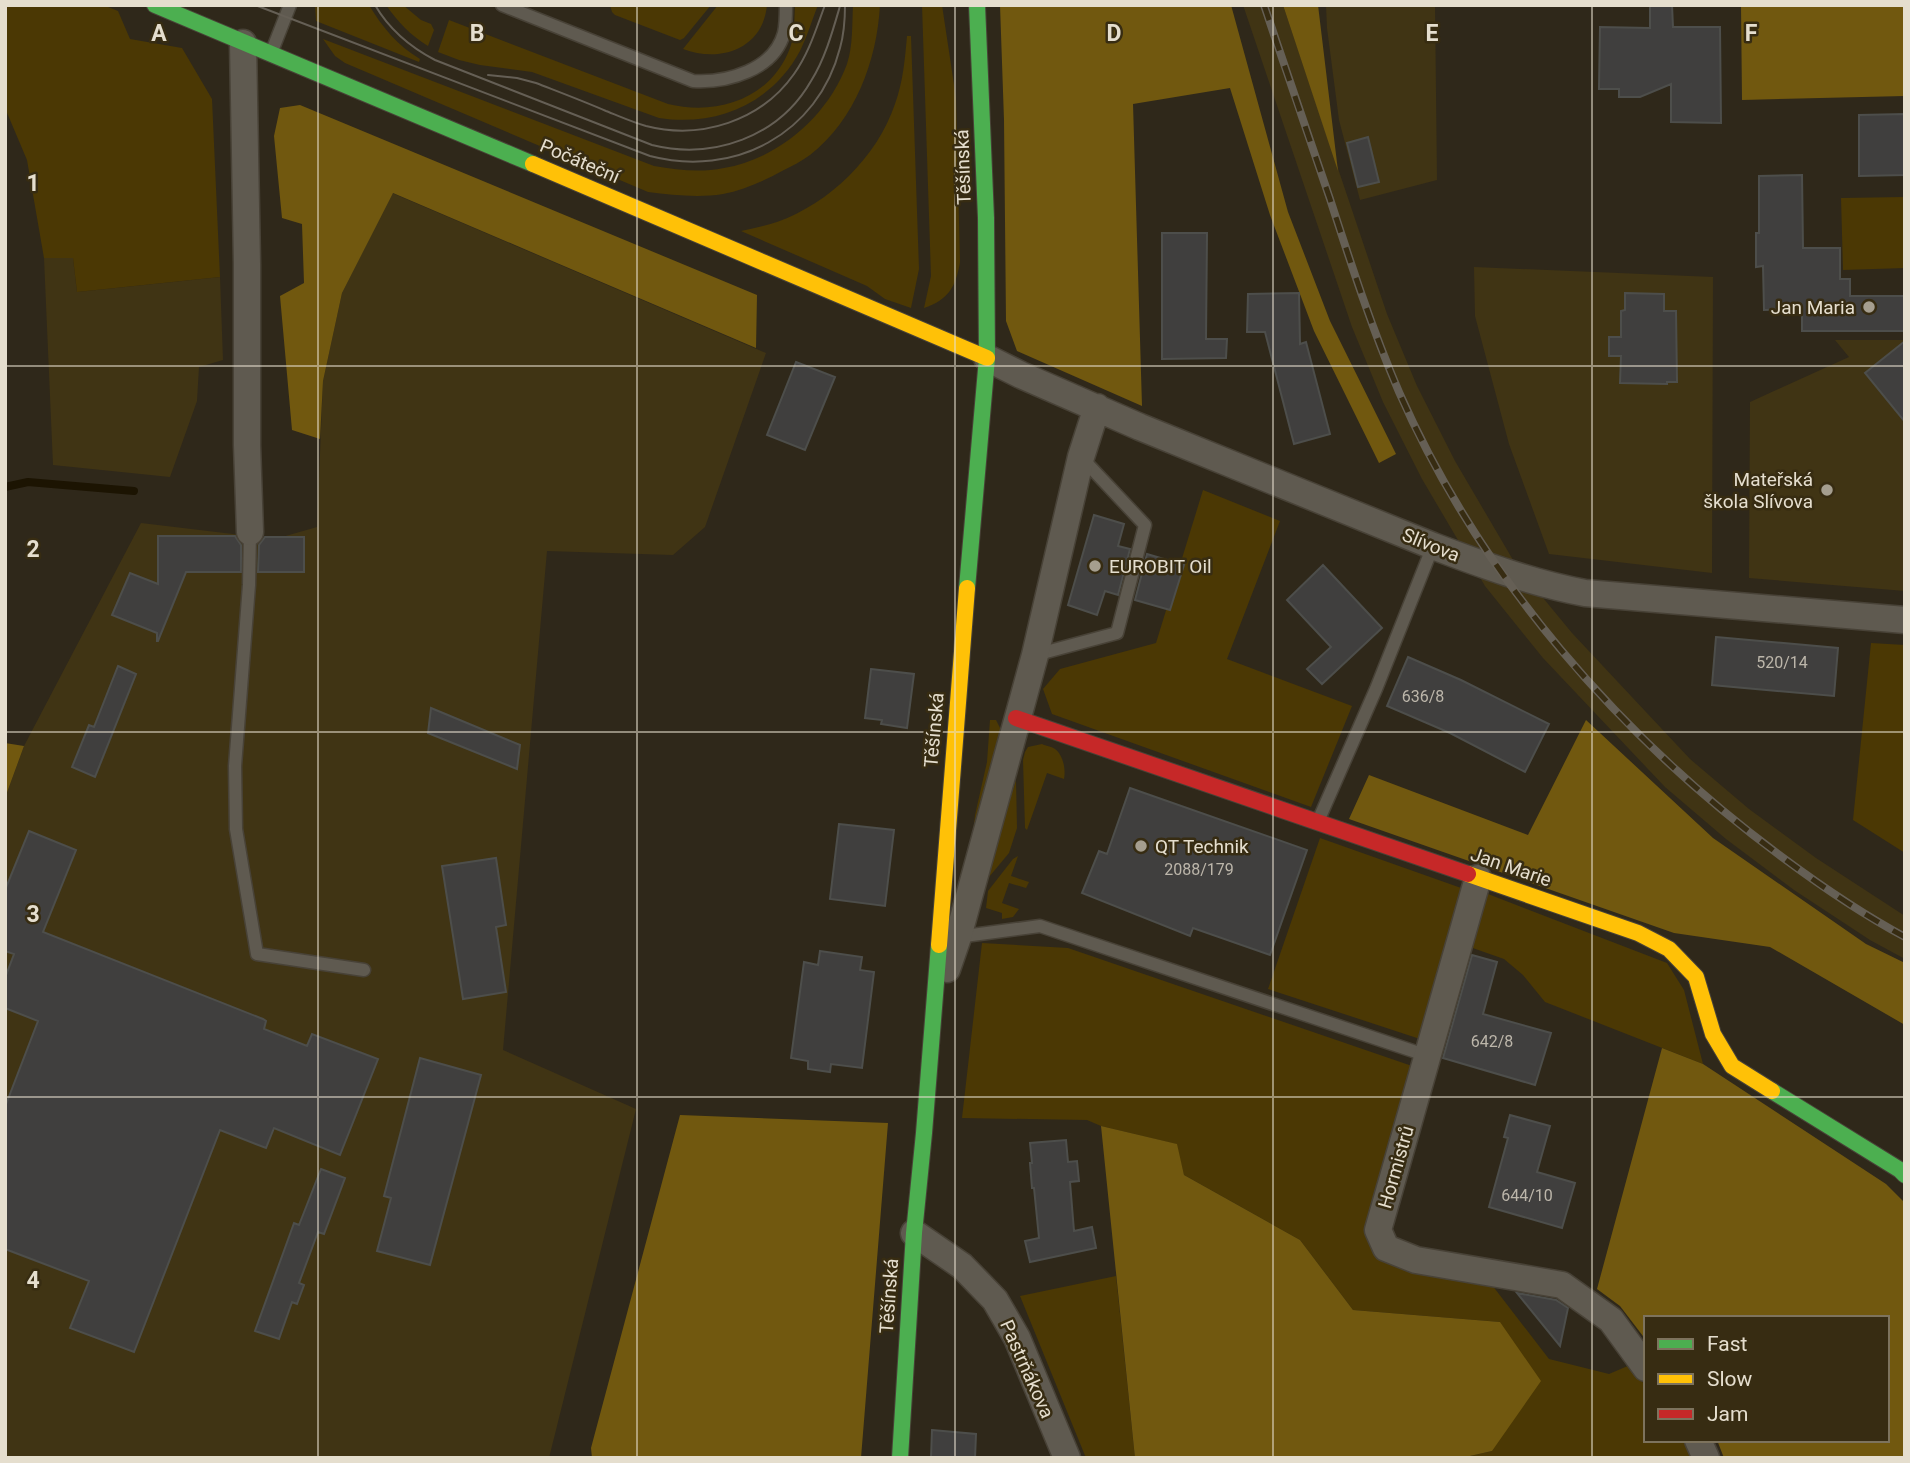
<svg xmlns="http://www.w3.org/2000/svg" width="1910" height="1463" font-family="Roboto,sans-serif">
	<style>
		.built { fill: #403414 }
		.green { fill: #4b3804 }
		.forest { fill: #71580f }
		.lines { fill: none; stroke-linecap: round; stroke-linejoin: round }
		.stream { stroke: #1c1402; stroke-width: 8 }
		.building { fill: #403f3e; stroke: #4d4e4b; stroke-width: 2 }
		.lane-casing { stroke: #484237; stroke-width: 15 }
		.street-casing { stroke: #484237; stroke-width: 29 }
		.fast-casing { stroke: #484237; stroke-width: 18 }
		.slow-casing { stroke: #484237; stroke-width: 18 }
		.jam-casing { stroke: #484237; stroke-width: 18 }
		.lane { stroke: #5f5a50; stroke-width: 12 }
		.street { stroke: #5f5a50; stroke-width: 26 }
		.fast { stroke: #4caf50; stroke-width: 16 }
		.slow { stroke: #ffc107; stroke-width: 16 }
		.jam { stroke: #c62828; stroke-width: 16 }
		.tram { stroke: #655f55; stroke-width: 2 }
		.rail-casing { stroke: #655f55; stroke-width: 8 }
		.rail { stroke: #372c12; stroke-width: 5; stroke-dasharray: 16; stroke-linecap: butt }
		.grid { fill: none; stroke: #e5dece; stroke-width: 2; stroke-opacity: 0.55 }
		.poi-dot { fill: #a59e8f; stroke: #372c12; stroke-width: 2.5 }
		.labels { text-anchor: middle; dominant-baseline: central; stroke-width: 5; stroke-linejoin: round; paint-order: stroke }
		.number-label { font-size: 16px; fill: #bcb6aa }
		.street-label { font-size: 19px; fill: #e5dece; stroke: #372c12 }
		.poi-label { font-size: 19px; fill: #e5dece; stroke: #372c12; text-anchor: end }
		.grid-label { font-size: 23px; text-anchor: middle; font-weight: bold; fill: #e5dece; stroke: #372c12; stroke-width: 5; stroke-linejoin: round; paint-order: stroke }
	</style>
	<rect width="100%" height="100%" fill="#2f281a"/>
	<path class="built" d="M1243 5H1283L1387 314 1417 386 1455 461 1516 565 1572 633 1690 759 1749 809 1816 858 1905 916V959L1870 940 1794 890 1726 839 1665 787 1543 658 1485 586 1422 479 1383 402 1352 327Z
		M1326 5H1435L1437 180 1360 200 1339 120 1327 28Z
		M392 193 766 353 705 527 673 555 547 551 503 1050 636 1109 549 1458H5V798L24 746 141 523 275 539 317 527 323 381 342 293Z
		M44 258H73L77 292 220 277 223 360 199 367 197 401 170 477 53 465Z
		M1474 267 1713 277 1712 573 1549 554 1509 444 1475 316Z
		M1835 340H1905V591L1749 578 1750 402 1849 357Z"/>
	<path class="green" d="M5 5H103L118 11 130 39 182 48 212 99 220 277 77 292 73 258H44L27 160 5 108Z
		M315 5H369C382 27 398 46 420 59L419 62 316 21Z
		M386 5H403L421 20 431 24 434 30 428 46C410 35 398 22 386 5Z
		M610 5H711L684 38 680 40 615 15 612 12Z
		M718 5H767C763 49 720 63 683 49Z
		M795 5H818C812 20 807 37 800 51 772 103 717 127 659 118L532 72 480 65 459 60 438 52 449 20 668 104C717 116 771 99 790 48 795 35 794 20 795 5Z
		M853 5H880C877 61 855 120 810 155 802 161 792 166 782 171 764 181 743 190 723 194 698 198 673 195 648 192L345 63 335 56 323 39 654 166C678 170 700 173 724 168 778 159 828 116 847 64 853 46 852 25 853 5Z
		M922 5H942L956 98 960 262C956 287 948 300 924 308L931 276Z
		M907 36H911L919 269 911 308 885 299 867 286 741 231C753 228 765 226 777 222 830 203 877 157 895 104 903 82 905 59 907 36Z
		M1905 197V268L1843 270 1841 198Z
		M1203 490 1280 521 1227 659 1352 706 1311 807 1052 714 1043 689 1060 669 1156 643Z
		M1871 643 1905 645V853L1853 820Z
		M990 720H996L1005 738 973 833 975 815 987 762Z
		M1042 744C1046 746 1051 746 1055 749 1063 755 1066 769 1064 779L1047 773 1027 830 1025 828 1023 760 1025 752 1028 747Z
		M1016 780 1017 828 1009 853 989 877 998 837Z
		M1320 838 1464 889 1420 1039 1268 989Z
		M1018 856 1011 876 1029 882 1026 888 1009 883 1002 903 1019 909 1013 917 1002 919V913L986 908 988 891 1013 859Z
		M1488 894 1667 963 1684 990 1703 1064 1545 1002 1523 975 1504 959 1467 946Z
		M982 943 1068 948 1415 1067 1377 1253 1408 1272 1492 1285 1549 1359 1609 1374 1630 1365 1646 1387V1440H1683L1695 1458H1461L1492 1451 1500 1322 1353 1310 1300 1240 1184 1175 1176 1144 1101 1126 1087 1120 962 1118Z
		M1116 1276 1135 1458H1086L1020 1296Z"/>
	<path class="forest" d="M1000 5H1231L1288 212 1330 321 1396 454 1379 463 1314 331 1270 215 1230 88 1133 104 1142 406 1017 351 1006 321 1004 120Z
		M1283 5H1318L1338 171Z
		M1741 5H1905V96L1742 100Z
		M300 105 757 295 756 348 393 193 342 293 323 381 320 439 292 430 280 296 304 283 302 224 282 218 274 136 280 108Z
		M1586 720 1713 838 1866 944 1905 963V1025L1770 947 1674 933 1349 819 1369 775 1528 835Z
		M5 743 24 746 5 798Z
		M1662 1048 1703 1064 1886 1184 1905 1203V1458H1724L1717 1440H1887V1318H1646V1340L1620 1306 1597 1289Z
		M680 1115 888 1123 861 1458H592L591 1448Z
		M1101 1126 1177 1144 1184 1175 1300 1240 1353 1310 1500 1322 1541 1381 1492 1451 1461 1458H1135Z"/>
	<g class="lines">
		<path class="stream" d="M5 487 28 482 134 491"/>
	</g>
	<path class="building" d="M1650 5H1672L1673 27H1720L1721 123 1671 122V84L1640 97H1619V89H1599L1600 27 1650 28Z
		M1905 114V175L1859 176V115Z
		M1368 137 1379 182 1358 187 1347 143Z
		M1802 175 1803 248H1840V279H1850V296H1905V331H1802V309L1764 310 1763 266 1756 267V233H1759V176Z
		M1162 233H1207L1206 339H1227L1226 358 1162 359Z
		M1299 293 1300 344 1306 342 1330 434 1294 444 1265 332H1247L1248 294Z
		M1625 293 1664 294V311H1676L1677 382H1667V384L1620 383 1621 356H1609V337H1621V311L1625 310Z
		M1905 341V422L1865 373Z
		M796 362 835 377 805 450 767 435Z
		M1094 515 1124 524 1118 546 1130 549 1118 595 1105 591 1097 615 1068 605Z
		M158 536H235L241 545V572H186L158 641H157V633L112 615 130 573 158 584Z
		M265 537H304V572H258L259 545Z
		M1147 554 1184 565 1170 610 1135 600Z
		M1323 565 1382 628 1322 684 1307 669 1331 647 1287 600Z
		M1716 637 1838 648 1834 696 1712 685Z
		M1408 657 1461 680 1549 724 1525 772 1450 733 1387 706Z
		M118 666 136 674 95 777 72 767 89 725 94 727Z
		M871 669 914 674 907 728 881 724 882 720 865 718Z
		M431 708 520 745 517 769 428 733Z
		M1130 788 1307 850 1270 955 1193 928 1190 936 1082 893 1099 851 1107 854Z
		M839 824 894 830 885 906 830 899Z
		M29 831 76 850 43 932 263 1019 266 1021 264 1029 307 1046 312 1034 378 1059 340 1155 274 1128 266 1148 220 1130 134 1352 70 1328 89 1281 5 1249V1107L38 1021 5 1008V978L14 954 5 951V890Z
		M496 858 506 925 496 927 506 992 463 999 442 866Z
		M820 951 862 957 860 970 874 972 862 1068 831 1064 830 1072 808 1069V1061L791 1058 804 962 818 965Z
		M1472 955 1497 962 1483 1014 1551 1033 1535 1085 1443 1058Z
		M420 1058 481 1075 430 1265 377 1251 391 1198 384 1196Z
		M1510 1115 1550 1126 1537 1172 1575 1183 1562 1228 1489 1207 1508 1138 1504 1137Z
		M1066 1140 1068 1162 1077 1161 1079 1181 1070 1182 1074 1231 1092 1227 1096 1248 1030 1262 1025 1241 1039 1238 1034 1188H1032L1030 1163H1032L1030 1143Z
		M321 1169 345 1178 324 1234 318 1232 299 1283 304 1285 297 1304 292 1302 279 1339 255 1331 294 1223 299 1225Z
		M1517 1293 1556 1300 1568 1308 1560 1346Z
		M932 1430 976 1434 975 1458H931Z"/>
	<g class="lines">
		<g class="lane-casing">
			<path id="lane" d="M502 5 693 81C727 83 774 70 784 33 786 24 786 14 786 5
				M272 51 290 5
				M250 532 249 585 235 766 236 829 257 954 364 970
				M1035 655 1117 633 1145 525 1081 457
				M1319 819 1376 689 1433 546
				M957 937 1040 926 1428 1056"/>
		</g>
		<g class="street-casing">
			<path id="street" d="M243 43 247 264V445L250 532
				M987 358 1021 375 1140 427 1433 546C1483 565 1532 583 1585 593L1905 620
				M1478 878 1378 1230 1386 1248 1416 1260 1562 1285 1611 1320 1646 1368
				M947 969 958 937 1035 655 1081 457 1097 407
				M914 1233 962 1266 995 1300 1017 1338 1067 1458
				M1698 1440 1706 1458"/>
		</g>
		<g class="fast-casing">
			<path id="fast" d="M155 5 533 164
				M967 588 987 358 986 218 977 5
				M1772 1091 1900 1170 1905 1175
				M900 1458 914 1233 924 1133 939 945"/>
		</g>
		<g class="slow-casing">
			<path id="slow" d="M533 164 987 358
				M1468 874 1638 933 1669 949 1696 977 1713 1034 1732 1066 1772 1091
				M939 945 967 588"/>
		</g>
		<g class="jam-casing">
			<path id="jam" d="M1016 718 1468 874"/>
		</g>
		<use href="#lane" class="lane"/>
		<use href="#street" class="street"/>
		<use href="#fast" class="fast"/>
		<use href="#slow" class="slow"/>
		<use href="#jam" class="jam"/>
		<path class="tram" d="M255 5 650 156C734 178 818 134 840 48 844 34 845 20 845 5
			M375 5C389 29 410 47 435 60L652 145C713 160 779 137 811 81 825 59 833 30 840 6
			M488 75 517 78 536 83C559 92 583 101 606 111 619 116 632 122 646 126 701 140 761 121 794 74 809 53 816 29 825 5"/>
		<g class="rail-casing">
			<path id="rail" d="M1264 5C1286 70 1308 135 1330 199 1351 264 1372 329 1399 392 1481 578 1620 737 1782 857 1821 886 1862 914 1905 937"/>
		</g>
		<use href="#rail" class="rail"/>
	</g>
	<path class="grid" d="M318 5V1458M637 5V1458M955 5V1458M1273 5V1458M1592 5V1458M5 366H1905M5 732H1905M5 1097H1905"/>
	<g class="poi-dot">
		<circle cx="1869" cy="307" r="7"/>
		<circle cx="1827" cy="490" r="7"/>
		<circle cx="1095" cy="566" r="7"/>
		<circle cx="1141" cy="846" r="7"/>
	</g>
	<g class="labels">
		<g class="number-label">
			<text x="1782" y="662">520/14</text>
			<text x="1423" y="696">636/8</text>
			<text x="1199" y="869">2088/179</text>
			<text x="1492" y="1041">642/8</text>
			<text x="1527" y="1195">644/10</text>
		</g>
		<g class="street-label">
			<text transform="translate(580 161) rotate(23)">Počáteční</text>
			<text transform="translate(963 167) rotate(-92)">Těšínská</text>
			<text transform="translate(1431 545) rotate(22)">Slívova</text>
			<text transform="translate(934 730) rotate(-85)">Těšínská</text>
			<text transform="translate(1511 867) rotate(19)">Jan Marie</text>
			<text transform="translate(1396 1167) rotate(-74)">Hormistrů</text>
			<text transform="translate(889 1296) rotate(-86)">Těšínská</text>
			<text transform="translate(1027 1369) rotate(66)">Pastrňákova</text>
		</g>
		<g class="poi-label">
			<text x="1855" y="307">Jan Maria</text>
			<text x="1813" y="479">Mateřská<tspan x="1813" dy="22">škola Slívova</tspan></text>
			<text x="1109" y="566" text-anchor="start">EUROBIT Oil</text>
			<text x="1155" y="846" text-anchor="start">QT Technik</text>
		</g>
	</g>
	<g class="grid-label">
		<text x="159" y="41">A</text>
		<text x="477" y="41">B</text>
		<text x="796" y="41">C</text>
		<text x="1114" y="41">D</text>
		<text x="1432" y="41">E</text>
		<text x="1751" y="41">F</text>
		<text x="33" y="191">1</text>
		<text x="33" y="557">2</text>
		<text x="33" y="922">3</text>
		<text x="33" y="1288">4</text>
	</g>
	<rect width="1910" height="1463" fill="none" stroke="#e5dece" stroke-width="14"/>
	<rect x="1644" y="1316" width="245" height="126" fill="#372c12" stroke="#7d735d" stroke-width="2"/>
	<rect x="1658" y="1339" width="35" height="10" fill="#4caf50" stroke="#7d735d" stroke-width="2"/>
	<text x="1707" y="1351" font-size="21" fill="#e5dece">Fast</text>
	<rect x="1658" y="1374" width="35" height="10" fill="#ffc107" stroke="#7d735d" stroke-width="2"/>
	<text x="1707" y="1386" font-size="21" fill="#e5dece">Slow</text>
	<rect x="1658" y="1409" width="35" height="10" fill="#c62828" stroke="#7d735d" stroke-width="2"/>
	<text x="1707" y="1421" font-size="21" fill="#e5dece">Jam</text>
</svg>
